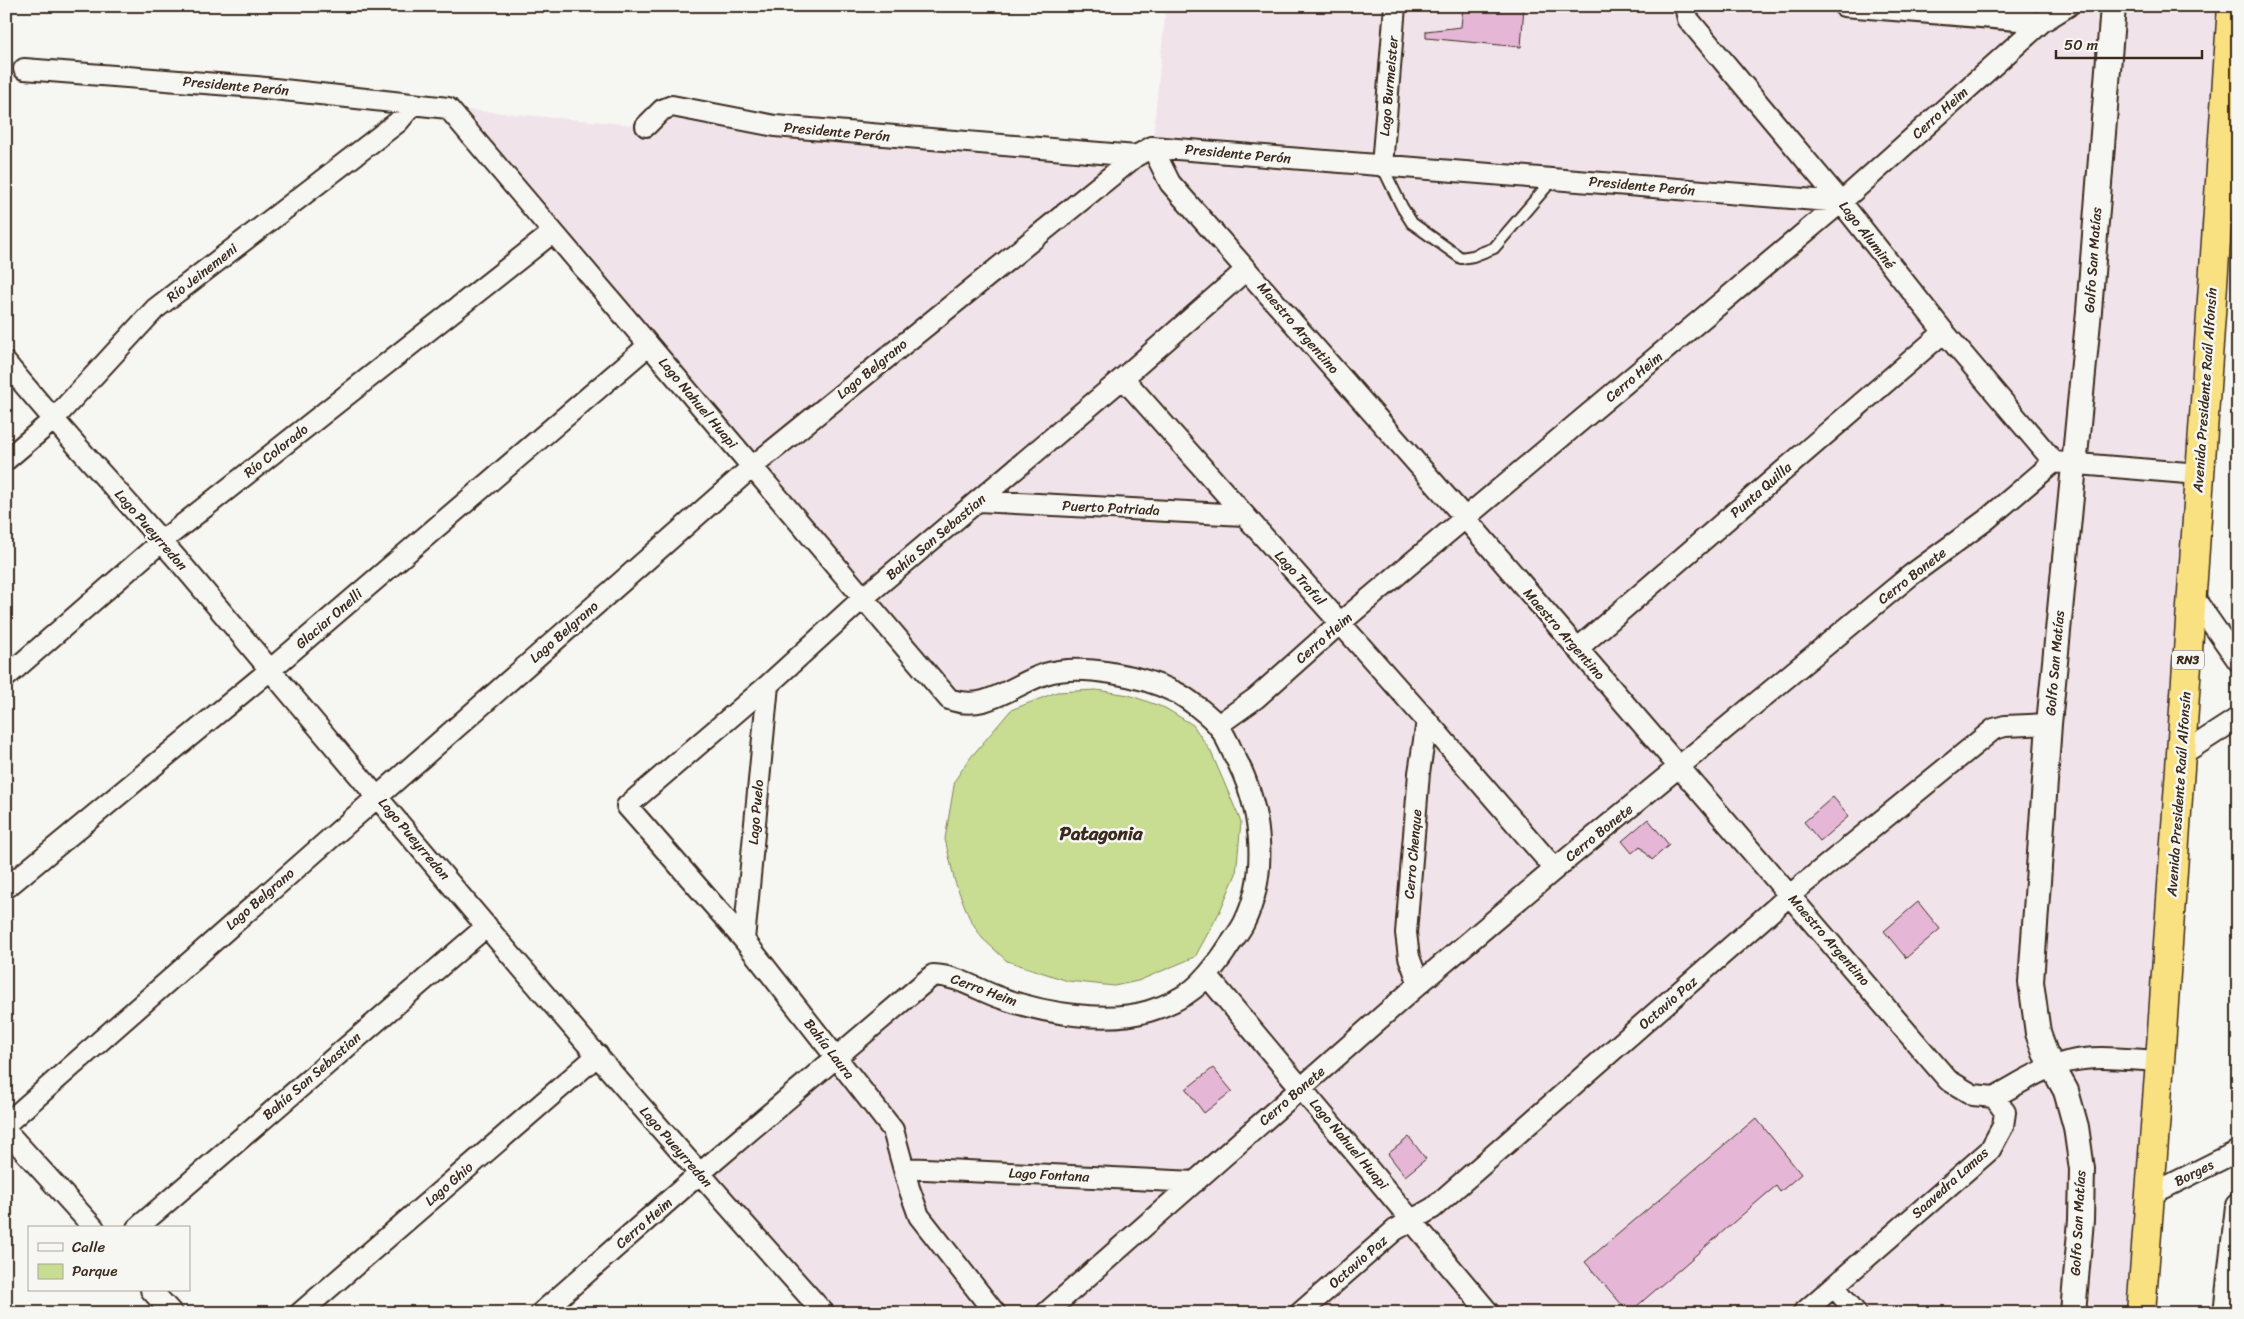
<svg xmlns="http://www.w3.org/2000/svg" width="2244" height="1319" font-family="Sriracha,sans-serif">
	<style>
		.built { fill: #f1e3ea }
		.green { fill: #c8dd92; stroke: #828458 }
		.building { fill: #e6b6d7; stroke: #3b2a1e }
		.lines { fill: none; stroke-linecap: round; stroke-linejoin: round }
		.service-casing { stroke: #3b2a1e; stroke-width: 14 }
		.minor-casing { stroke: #3b2a1e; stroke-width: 24 }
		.tertiary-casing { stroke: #3b2a1e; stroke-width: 28 }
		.trunk-casing { stroke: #3b2a1e; stroke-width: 31 }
		.service { stroke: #f6f6f2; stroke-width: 10 }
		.minor { stroke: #f6f6f2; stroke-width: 20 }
		.tertiary { stroke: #f6f6f2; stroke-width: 24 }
		.trunk { stroke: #f9e181; stroke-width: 28 }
		.labels { text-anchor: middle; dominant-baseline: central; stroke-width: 5; stroke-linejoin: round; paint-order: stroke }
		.shield { fill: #f6f6f2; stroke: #73675e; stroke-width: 1 }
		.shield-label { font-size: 12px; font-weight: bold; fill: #3b2a1e }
		.street-label { font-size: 14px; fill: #3b2a1e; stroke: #f6f6f2 }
		.district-label { font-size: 19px; font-weight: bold; fill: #3b2a1e; stroke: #f6f6f2 }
	</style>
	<rect width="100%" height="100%" fill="#f6f6f2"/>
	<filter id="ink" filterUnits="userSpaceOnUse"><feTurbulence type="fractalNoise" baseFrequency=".02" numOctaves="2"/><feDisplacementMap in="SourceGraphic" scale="10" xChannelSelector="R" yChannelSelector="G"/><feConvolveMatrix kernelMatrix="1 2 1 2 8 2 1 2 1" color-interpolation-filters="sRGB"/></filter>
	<g filter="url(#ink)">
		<path class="built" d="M1166 6H2232L2141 1313H824L699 1174 933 975 1002 999 1113 1017 1181 999 1256 890 1243 772 1177 692 1088 670 962 704 448 108 646 126 662 110 775 126 1152 147Z"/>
		<path class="green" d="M1096 690 1129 695 1165 708 1193 725 1211 752 1241 822 1236 874 1219 913 1195 957 1138 981 1114 986 1068 981 1007 961 982 938 969 917 955 882 945 839 955 780 971 757 1011 710 1057 692Z"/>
		<path class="building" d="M1463 6H1524L1521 47 1426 38V31L1461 27Z
			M1833 797 1849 816 1820 841 1804 822Z
			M1648 819 1669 845 1652 860 1640 846 1632 853 1622 841Z
			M1918 902 1940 929 1906 958 1884 931Z
			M1213 1068 1232 1091 1204 1113 1186 1089Z
			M1756 1118 1801 1174 1780 1192 1776 1186 1764 1196 1629 1313 1585 1262Z
			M1409 1137 1426 1159 1405 1176 1388 1154Z"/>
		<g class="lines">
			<g class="service-casing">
				<path id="service" d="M1382 166 1402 207 1412 223 1461 258 1473 256 1494 248 1553 179"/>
			</g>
			<g class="minor-casing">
				<path id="minor" d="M1685 6 1688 19 1841 202 1944 332 2054 462
					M1844 6 2042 22
					M24 69 256 87 448 108 949 699C985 713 1012 685 1045 674 1080 663 1143 676 1175 692 1185 696 1213 718 1219 727 1225 735 1229 744 1233 753 1261 804 1270 870 1244 923 1239 933 1231 942 1225 952 1203 984 1188 999 1149 1011 1106 1024 1043 1013 1001 998 977 990 959 976 933 975L699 1174 541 1313
					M646 126 662 110 672 106 775 126 1136 156 1152 147 1841 202
					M1152 147 1170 183 1466 519 1948 1080 1973 1095 1994 1097
					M1382 166 1395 6
					M6 363C68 439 137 511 200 586 405 831 610 1076 824 1313
					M1123 378 1427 721 1555 869
					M6 460 53 420 155 309 398 122 413 104
					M979 501 1244 515
					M2192 595 2238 661
					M1577 649 1944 332
					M6 677 162 541 552 233
					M1218 725 1256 698 1340 623 1841 202 2042 22 2068 6
					M2181 755 2238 718
					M6 888 270 670 649 345
					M744 940 768 685
					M1208 977 1489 1313
					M1419 984 1409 957 1406 933 1419 773 1427 721
					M1994 1097C2017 1085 2042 1068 2067 1062 2097 1054 2130 1060 2160 1061
					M6 1124 752 467 1136 156
					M6 1131 94 1228
					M904 1168 1195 1182
					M2150 1195 2238 1151
					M137 1228 487 926
					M1834 1286 1856 1313
					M151 1290 172 1313
					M300 1313 598 1055
					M995 1313 919 1216 909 1188 893 1130 744 940 627 806 768 685 863 598 1123 378 1246 270
					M1046 1313 1419 984 1555 869 1911 575 1986 520 2054 462 2199 474
					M1300 1313 1395 1230 1433 1208 1790 895 1994 729 2005 726 2049 724
					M1803 1313 1990 1150 2003 1126 2005 1112 1994 1097"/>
			</g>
			<g class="tertiary-casing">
				<path id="tertiary" d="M2073 1313 2081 1220 2082 1169 2076 1127 2066 1091 2045 1053 2038 1033 2031 982 2049 724 2089 311 2113 6
					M2226 1313 2238 1206"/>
			</g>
			<g class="trunk-casing">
				<path id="trunk" d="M2141 1313 2160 1061 2232 6"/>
			</g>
			<use href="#service" class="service"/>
			<use href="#minor" class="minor"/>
			<use href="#tertiary" class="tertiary"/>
			<use href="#trunk" class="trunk"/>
		</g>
	</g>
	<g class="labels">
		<rect class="shield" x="2172" y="650.5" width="32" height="19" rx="4"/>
		<g class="shield-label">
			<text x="2188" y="660">RN3</text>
		</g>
		<g class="street-label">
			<text transform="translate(236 86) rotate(5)">Presidente Perón</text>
			<text transform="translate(1389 86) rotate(-85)">Lago Burmeister</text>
			<text transform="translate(1940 113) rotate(-42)">Cerro Heim</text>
			<text transform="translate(837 132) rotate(5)">Presidente Perón</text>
			<text transform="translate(1238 154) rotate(5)">Presidente Perón</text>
			<text transform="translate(1642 186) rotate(5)">Presidente Perón</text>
			<text transform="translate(1867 235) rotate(52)">Lago Aluminé</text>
			<text transform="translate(2093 260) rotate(-86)">Golfo San Matías</text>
			<text transform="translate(202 273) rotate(-38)">Río Jeinemeni</text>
			<text transform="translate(1298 328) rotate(49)">Maestro Argentino</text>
			<text transform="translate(872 369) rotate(-39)">Lago Belgrano</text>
			<text transform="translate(1634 377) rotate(-40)">Cerro Heim</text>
			<text transform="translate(2205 390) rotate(-86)">Avenida Presidente Raúl Alfonsín</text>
			<text transform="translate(698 403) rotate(50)">Lago Nahuel Huapi</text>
			<text transform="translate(276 451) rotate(-38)">Río Colorado</text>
			<text transform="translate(1761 490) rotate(-41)">Punta Quilla</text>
			<text transform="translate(1111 508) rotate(3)">Puerto Patriada</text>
			<text transform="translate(151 530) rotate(49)">Lago Pueyrredon</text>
			<text transform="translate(936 537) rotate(-40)">Bahía San Sebastian</text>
			<text transform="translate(1912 576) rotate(-38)">Cerro Bonete</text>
			<text transform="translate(1300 578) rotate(48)">Lago Traful</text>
			<text transform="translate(329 619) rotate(-41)">Glaciar Onelli</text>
			<text transform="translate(564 632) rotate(-41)">Lago Belgrano</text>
			<text transform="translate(1564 634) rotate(49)">Maestro Argentino</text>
			<text transform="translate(1324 638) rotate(-41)">Cerro Heim</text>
			<text transform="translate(2055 663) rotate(-85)">Golfo San Matías</text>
			<text transform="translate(2179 794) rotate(-86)">Avenida Presidente Raúl Alfonsín</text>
			<text transform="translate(756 812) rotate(-85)">Lago Puelo</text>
			<text transform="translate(1599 833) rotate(-39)">Cerro Bonete</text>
			<text transform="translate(414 839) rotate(50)">Lago Pueyrredon</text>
			<text transform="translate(1413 854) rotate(-85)">Cerro Chenque</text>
			<text transform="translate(260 899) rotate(-41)">Lago Belgrano</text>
			<text transform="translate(1829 940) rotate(49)">Maestro Argentino</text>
			<text transform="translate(984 990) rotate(20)">Cerro Heim</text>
			<text transform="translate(1668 1003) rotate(-41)">Octavio Paz</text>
			<text transform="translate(829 1049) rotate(52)">Bahía Laura</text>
			<text transform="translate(312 1076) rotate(-41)">Bahía San Sebastian</text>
			<text transform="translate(1292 1096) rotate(-41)">Cerro Bonete</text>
			<text transform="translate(1349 1144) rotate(50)">Lago Nahuel Huapi</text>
			<text transform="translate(676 1147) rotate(49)">Lago Pueyrredon</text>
			<text transform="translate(2194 1173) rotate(-27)">Borges</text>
			<text transform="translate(1049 1175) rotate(3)">Lago Fontana</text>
			<text transform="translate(1950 1183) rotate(-42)">Saavedra Lamas</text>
			<text transform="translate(449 1184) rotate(-41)">Lago Ghio</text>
			<text transform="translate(644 1223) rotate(-41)">Cerro Heim</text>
			<text transform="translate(2078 1223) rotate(-87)">Golfo San Matías</text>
			<text transform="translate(1358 1262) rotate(-41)">Octavio Paz</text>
		</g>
		<g class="district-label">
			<text x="1101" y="833">Patagonia</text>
		</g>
	</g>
	<rect width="2244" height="1319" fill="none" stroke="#f6f6f2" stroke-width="25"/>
	<rect x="12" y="12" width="2219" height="1294" fill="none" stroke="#3b2a1e" stroke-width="2" filter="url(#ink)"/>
	<rect x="28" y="1226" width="162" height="65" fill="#f6f6f2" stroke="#aba49d"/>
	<rect x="38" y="1243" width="25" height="8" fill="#f6f6f2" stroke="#aba49d"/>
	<text x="72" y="1252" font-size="15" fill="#3b2a1e">Calle</text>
	<rect x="38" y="1264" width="25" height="15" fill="#c8dd92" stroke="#aba49d"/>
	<text x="72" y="1276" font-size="15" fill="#3b2a1e">Parque</text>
	<path d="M2056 50v8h146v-8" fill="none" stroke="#3b2a1e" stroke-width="2.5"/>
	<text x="2064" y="50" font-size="15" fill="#3b2a1e" stroke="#f6f6f2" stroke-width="4" paint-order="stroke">50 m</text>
</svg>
